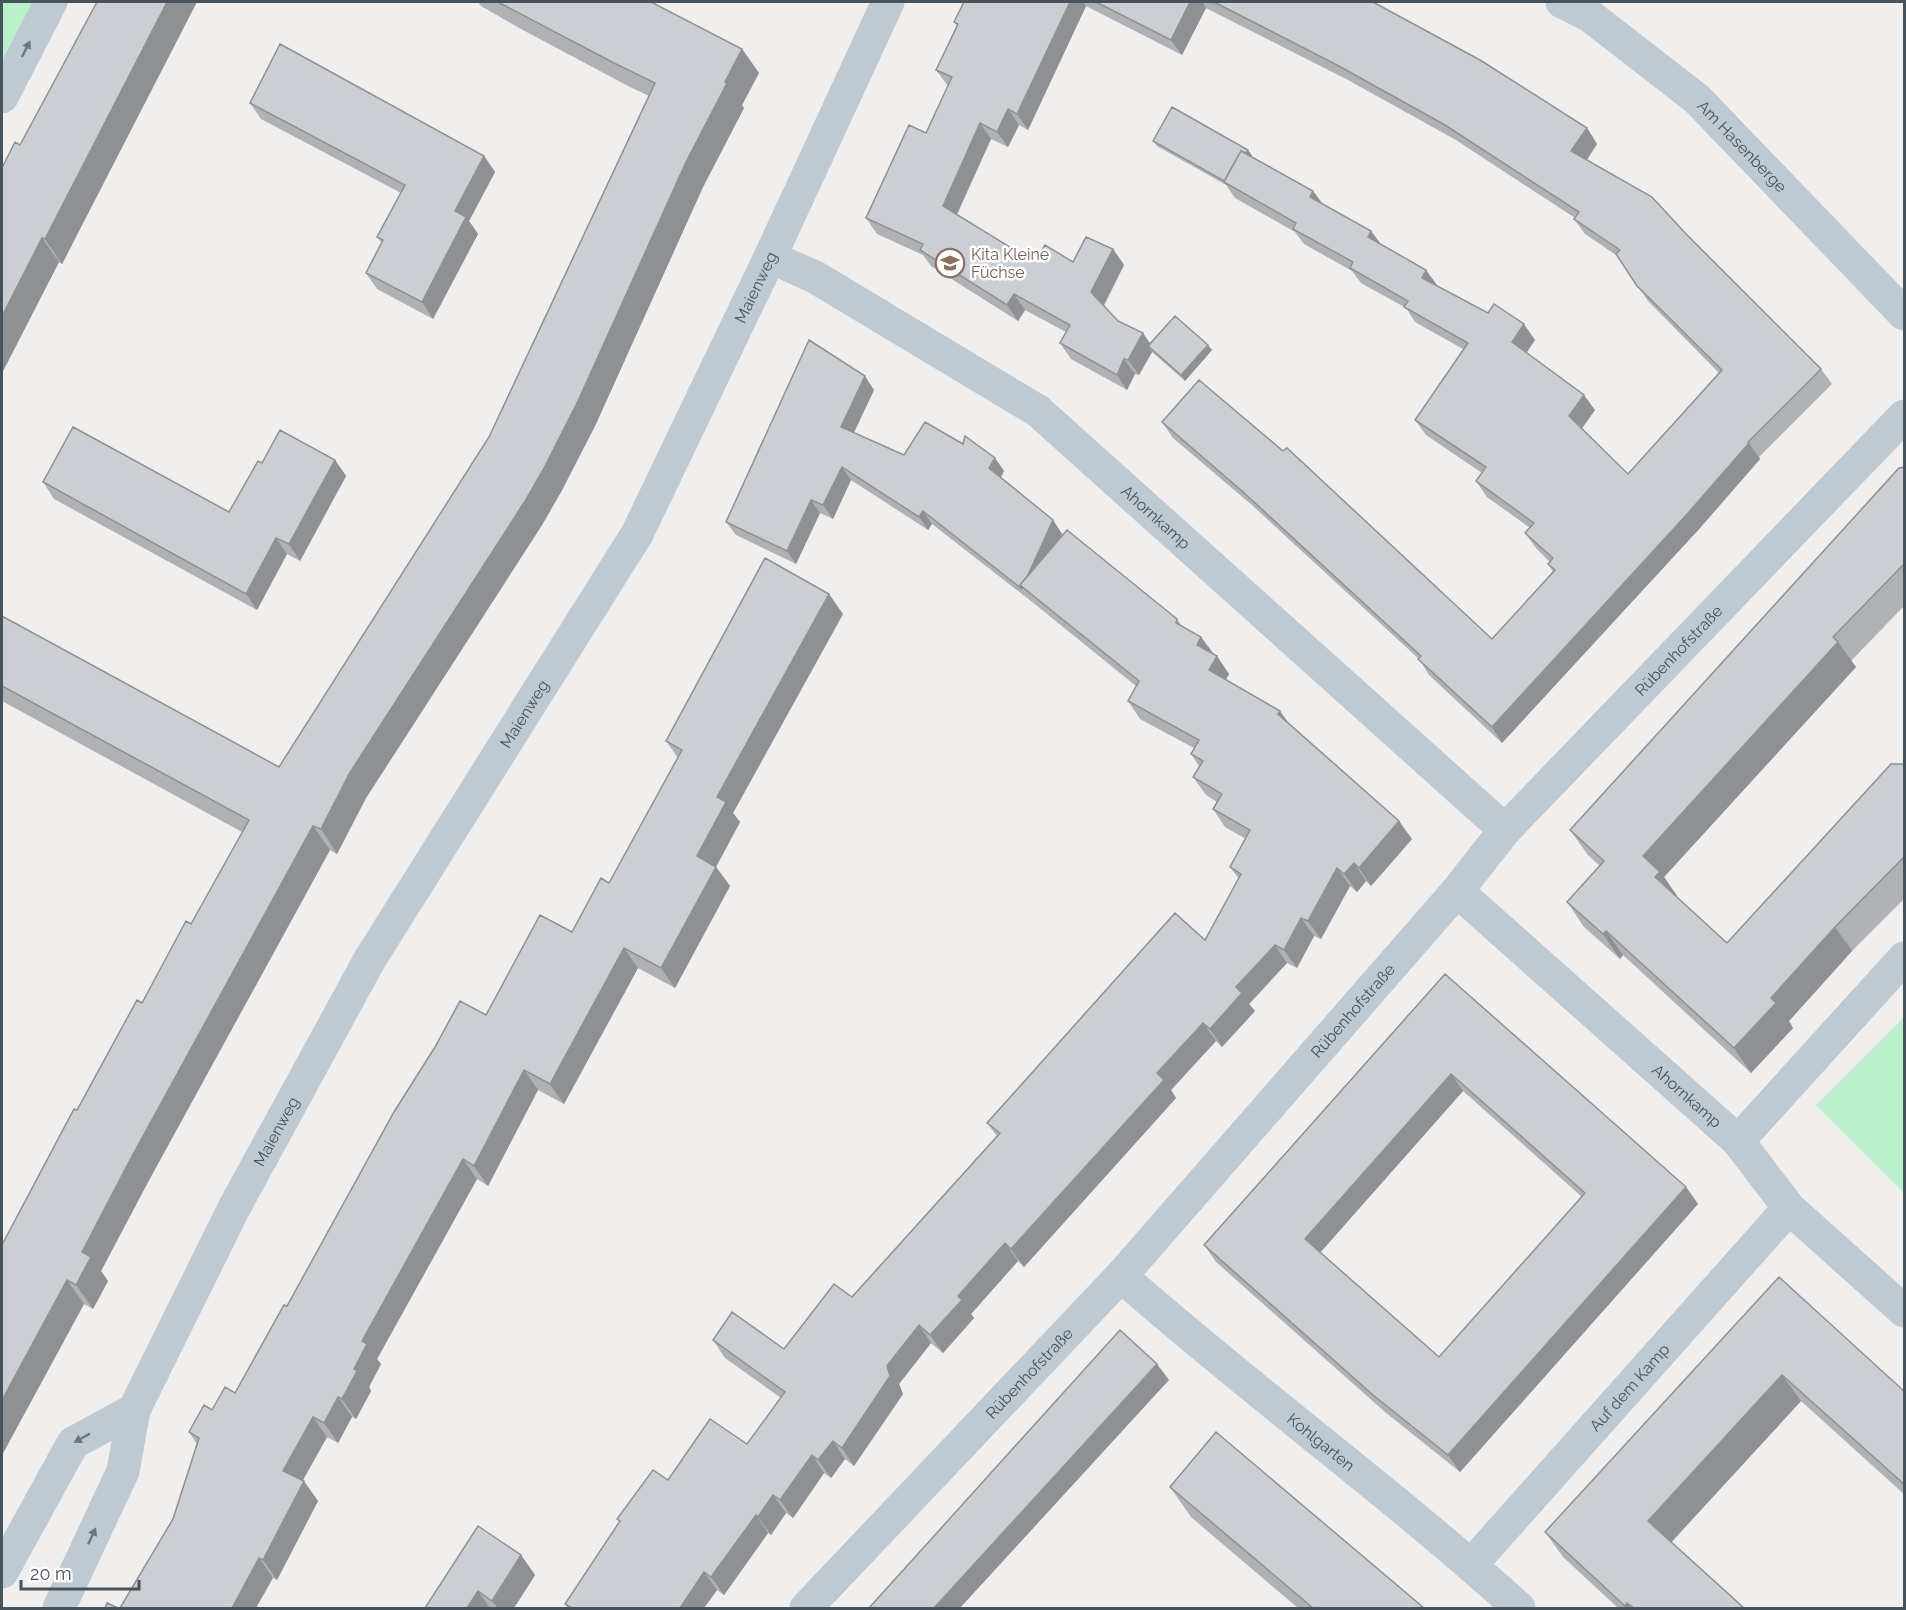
<svg xmlns="http://www.w3.org/2000/svg" width="1906" height="1610" font-family="Raleway,sans-serif">
	<style>
		.green { fill: #bbf0cc }
		.lines { fill: none; stroke-linecap: round; stroke-linejoin: round }
		.minor { stroke: #bec9d1; stroke-width: 33 }
		.tertiary { stroke: #bec9d1; stroke-width: 33 }
		.wall { fill: #afb1b5; fill-rule: evenodd }
		.shaded-wall { fill: #8e9094 }
		.building { fill: #cbced3; stroke: #8e9094; stroke-width: 1.5; fill-rule: evenodd }
		.oneway { fill: #6a767f }
		.labels { text-anchor: middle; dominant-baseline: central; stroke-width: 5; stroke-linejoin: round; paint-order: stroke }
		.street-label { font-size: 16px; fill: #46535c; stroke: #fff }
		.education-label { font-size: 16px; fill: #785e54; stroke: #fff; text-anchor: start }
	</style>
	<rect width="100%" height="100%" fill="#f1eeee"/>
	<path class="green" d="M2 2H34L2 67Z
		M1904 1017V1193L1816 1105Z"/>
	<g class="lines">
		<g class="minor">
			<path id="s1" d="M1562 2 1590 16 1697 99 1904 314"/>
			<path d="M2 97 51 2"/>
			<path id="s2" d="M770 257 815 277 1038 411 1505 830"/>
			<path id="s3" d="M1457 891 1738 1141 1789 1208 1904 1311"/>
			<path d="M1738 1141 1904 958"/>
			<path id="s4" d="M1121 1276C1250 1390 1391 1492 1519 1608"/>
			<path id="s5" d="M1471 1565 1789 1208"/>
			<path id="s6" d="M806 1608 1121 1276 1457 891 1505 830 1904 416"/>
		</g>
		<g class="tertiary">
			<path d="M2 1572 73 1443 134 1410"/>
			<path id="s7" d="M59 1608 123 1471 134 1410 234 1208 370 959 637 534 770 257 888 2"/>
		</g>
	</g>
	<path class="wall" d="M478 2H651L742 49 759 73 742 105 744 108 703 187 595 426 561 492 542 525 366 798 337 854 330 850 148 1182 101 1271 108 1281 93 1309 84 1304 2 1455 77 1110 191 924 242 832 2 701V616L279 767 489 437 649 96 630 87 521 29 481 6Z
		M964 2H1373L1587 128 1597 144 1587 160 1688 236 1821 369 1832 384 1759 457 1760 459 1700 528 1502 743 1429 675 1419 659 1253 506 1173 438 1162 422 1492 639 1553 572 1548 564 1550 562 1536 548 1525 533 1530 528 1487 497 1476 481 1482 473 1426 435 1415 420 1463 349 1415 322 1406 308 1361 283 1352 271 1304 244 1295 232 1235 198 1226 185 1157 146 1153 141 1248 150 1252 156V157L1313 191 1322 203 1371 231 1381 244 1437 286 1535 340 1526 352 1595 410 1582 428 1628 474 1719 373 1648 301 1619 257 1585 234 1574 219 1575 218 1456 140 1348 80 1206 8 1182 55 1086 6 1028 130 1019 125 1008 147 991 139 957 215 1034 262H1073L1113 249 1124 265 1104 306 1118 321 1151 344 1212 350 1185 381 1152 352 1139 375 1135 374 1127 390 1071 359 1060 343 1066 332 1025 310 1018 321 931 266 923 255 877 234 866 218 926 133 948 86 936 70 957 26 954 22Z
		M180 34 62 264 59 262 2 373 20 145Z
		M250 103 484 156 495 172 469 221 478 234 433 319 377 289 366 273 382 243 377 237 401 193 261 119Z
		M874 390 854 433 904 455 963 444 995 458 1004 471 1001 478 1053 520 1062 534 1061 537 1177 619 1182 626 1201 637 1229 674 1226 680 1289 724 1412 839 1371 886 1366 881 1357 892 1350 886 1321 939 1314 936 1297 968 1287 963 1249 1004 1255 1011 1222 1047 1216 1041 1171 1090 1176 1098 1024 1267 1018 1261 971 1314 974 1318 943 1353 931 1343 899 1384 903 1394 854 1466 845 1459 831 1478 824 1473 793 1518 786 1513 771 1535 768 1533 724 1595 717 1590 704 1608H568L565 1604 619 1522 617 1519 668 1480 747 1444 781 1398 725 1358 713 1340 784 1349 852 1297 997 1136 987 1123 1205 940 1239 879 1230 867 1246 839 1225 827 1213 809 1217 802 1206 795 1193 777 1199 766 1191 754 1194 748 1140 719 1128 701 1136 686 1031 601 932 524 928 530 851 480 833 519 820 513 796 564 736 535 726 522Z
		M335 460 346 476 300 561 287 554 257 610 54 499 43 482 229 512 262 463Z
		M1905 467V605L1851 661 1856 667 1664 877 1677 896 1676 897 1727 943 1905 764V898L1852 951 1789 1021 1793 1028 1751 1073 1623 955 1620 959 1584 927 1567 902 1600 866 1588 855 1570 830Z
		M843 614 733 813 740 822 716 867 730 886 675 988 638 968 564 1104 538 1090 488 1186 477 1179 377 1359 381 1364 369 1387 371 1391 356 1419 352 1417 338 1443 327 1437 302 1480 318 1501 277 1580 173 1519 197 1444 189 1432 212 1410 235 1393 287 1306 486 1015 572 932 609 883 678 758 666 741Z
		M1445 974 1686 1187 1698 1204 1460 1472 1385 1412 1216 1262 1204 1245ZM1463 1091 1582 1197 1439 1357 1320 1253Z
		M1779 1277 1905 1392V1495L1801 1401 1671 1542 1744 1608H1618L1563 1557 1545 1532Z
		M1170 1487 1424 1608H1298L1191 1517Z
		M521 1555 535 1575 514 1608H425Z"/>
	<path class="shaded-wall" d="M167 2H197L62 264 45 239Z
		M1070 2H1083L1086 6 1028 130 1017 114Z
		M1190 2H1202L1206 8 1182 55 1171 40Z
		M742 49 759 73 742 105 744 108 703 187 595 426 561 492 542 525 366 798 337 854 321 829 349 774 686 162 725 82Z
		M1008 109 1019 125 1008 147 997 132Z
		M980 123 991 139 953 222 943 206Z
		M1587 128 1597 144 1582 167 1571 151Z
		M1248 150 1252 156 1235 189 1230 184Z
		M484 156 495 172 469 221 478 234 433 319 422 302 455 211Z
		M1313 191 1324 206 1310 197Z
		M1371 231 1382 246 1368 237Z
		M42 238 59 262 2 373V316Z
		M1113 249 1124 265 1102 308 1091 292Z
		M1426 270 1437 285 1433 294 1422 278Z
		M1014 294 1025 310 1018 321 1007 305Z
		M1524 324 1535 340 1523 358 1512 342Z
		M1143 333 1154 349 1148 346 1152 352 1139 375 1128 360Z
		M1208 345 1212 350 1185 381 1181 375Z
		M1124 359 1135 374 1127 390 1117 375Z
		M865 376 874 390 850 440 841 427Z
		M1584 395 1595 410 1580 431 1569 416Z
		M1749 443 1760 459 1700 528 1502 743 1492 727Z
		M995 458 1004 471 998 482 989 468Z
		M335 460 346 476 300 561 289 544Z
		M842 467 851 480 833 519 823 505Z
		M811 500 820 513 796 564 787 551Z
		M923 511 932 524 928 530 919 517Z
		M1053 520 1062 534 1034 596 1022 587Z
		M276 538 287 554 257 610 246 594Z
		M829 594 843 614 733 813 740 822 716 867 730 886 675 988 661 968 717 797Z
		M1201 637 1214 655 1197 645Z
		M1838 642 1856 667 1664 877 1677 896 1672 902 1655 877 1643 856Z
		M1217 656 1229 674 1221 688 1209 670Z
		M1280 711 1293 729 1278 714Z
		M1399 821 1412 839 1371 886 1359 868Z
		M313 826 330 850 148 1182 101 1271 108 1281 93 1309 76 1285 82 1252 131 1158Z
		M1354 863 1366 881 1357 892 1344 874Z
		M1337 868 1350 886 1321 939 1308 921Z
		M1301 918 1314 936 1297 968 1284 950Z
		M1835 927 1852 951 1789 1021 1793 1028 1751 1073 1734 1048 1771 998Z
		M1606 931 1623 955 1620 959 1603 934Z
		M1275 945 1287 963 1249 1004 1255 1011 1222 1047 1210 1029 1236 987Z
		M624 948 638 968 564 1104 550 1084Z
		M1203 1023 1216 1041 1171 1090 1176 1098 1024 1267 1011 1249 1157 1073Z
		M524 1070 538 1090 488 1186 474 1166Z
		M1451 1074 1463 1091 1317 1256 1305 1239Z
		M463 1159 477 1179 377 1359 381 1364 369 1387 371 1391 356 1419 342 1399 354 1369 362 1341Z
		M1686 1187 1698 1204 1460 1472 1448 1455Z
		M1005 1243 1018 1261 971 1314 974 1318 943 1353 930 1335 958 1296Z
		M67 1280 84 1304 2 1455V1400Z
		M919 1325 931 1343 899 1384 903 1394 854 1466 842 1448 887 1366Z
		M1157 1364 1169 1380 960 1608H934Z
		M1782 1375 1801 1401 1667 1547 1648 1521Z
		M338 1397 352 1417 338 1443 324 1423Z
		M313 1417 327 1437 297 1491 283 1471Z
		M833 1441 845 1459 831 1478 818 1460Z
		M812 1455 824 1473 793 1518 780 1500Z
		M304 1481 318 1501 277 1580 263 1560Z
		M773 1495 786 1513 771 1535 758 1517Z
		M756 1515 768 1533 724 1595 711 1577Z
		M521 1555 535 1575 514 1608H498L492 1601Z
		M259 1558 273 1578 256 1608H232Z
		M704 1572 717 1590 704 1608H680Z
		M478 1591 490 1608H467Z
		M1627 1603 1631 1608H1626L1625 1606Z"/>
	<path class="building" d="M97 2H167L45 239 42 238 2 316V168L15 142 20 145Z
		M498 2H651L742 49 725 82 727 83 686 162 578 401 544 468 525 501 349 774 321 829 313 826 131 1158 82 1252 91 1257 76 1285 67 1280 2 1400V1245L74 1109 77 1110 137 1000 142 1003 186 921 191 924 249 820 2 686V616L279 767 489 437 655 83 614 63Z
		M964 2H1070L1017 114 1008 109 997 132 980 123 943 206 1034 262 1045 245 1073 262 1086 237 1113 249 1091 292 1118 321 1143 333 1128 360 1124 359 1117 375 1060 343 1070 325 1014 294 1007 305 920 250 923 244 866 218 909 125 926 133 952 77 936 70 958 24 954 22Z
		M1096 2H1190L1171 40Z
		M1214 2H1373L1480 60 1587 128 1571 151 1652 197 1688 236 1821 369 1748 442 1749 443 1689 512 1492 727 1418 659 1421 656 1242 491 1162 422 1199 380 1283 451 1287 448 1492 639 1555 570 1548 564 1553 558 1525 533 1534 523 1476 481 1486 467 1415 420 1468 343 1404 307 1408 301 1350 268 1353 262 1293 229 1296 223 1224 182 1241 151 1313 191 1310 197 1371 231 1368 237 1426 270 1422 278 1488 313 1494 304 1524 324 1512 342 1584 395 1569 416 1628 474 1722 370 1637 286 1616 254 1620 250 1574 219 1579 212 1445 125 1337 65Z
		M280 44 484 156 455 211 466 217 422 302 366 273 383 240 377 237 405 185 250 103Z
		M1172 107 1248 150 1246 153 1241 151 1224 181 1153 141Z
		M1175 316 1208 345 1181 375 1148 346Z
		M809 340 865 376 841 427 904 455 925 422 963 444 965 436 995 458 989 468 1053 520 1028 575 1020 585 1022 589 923 511 919 517 842 467 823 505 811 500 787 551 726 522Z
		M73 427 229 512 258 461 262 463 280 430 335 460 289 544 276 538 246 594 43 482Z
		M1905 467V563L1833 637 1838 642 1643 856 1660 872 1655 877 1727 943 1891 764H1905V856L1835 927 1771 998 1776 1003 1734 1048 1606 931 1603 934 1567 902 1604 861 1570 830 1899 468Z
		M1067 530 1177 619 1176 623 1201 637 1197 645 1217 656 1209 670 1280 711 1278 714 1399 821 1359 868 1354 863 1344 874 1337 868 1308 921 1301 918 1284 950 1275 945 1236 987 1242 993 1210 1029 1203 1023 1157 1073 1164 1080 1011 1249 1005 1243 958 1296 962 1300 930 1335 919 1325 887 1366 890 1376 842 1448 833 1441 818 1460 812 1455 780 1500 773 1495 758 1517 756 1515 711 1577 704 1572 680 1608H572L565 1604 620 1521 617 1519 653 1470 668 1480 710 1419 747 1444 785 1392 713 1340 732 1312 784 1349 834 1284 852 1297 1000 1133 987 1123 1175 913 1205 940 1241 874 1230 867 1250 830 1213 809 1222 794 1193 777 1203 761 1191 754 1199 740 1128 701 1139 681 1020 585Z
		M765 558 829 594 717 797 726 802 697 856 716 867 661 968 624 948 550 1084 524 1070 474 1166 463 1159 362 1341 367 1344 354 1369 357 1371 342 1399 338 1397 324 1423 313 1417 283 1471 304 1481 263 1560 259 1558 232 1608H120L173 1519 199 1438 189 1432 204 1405 212 1410 225 1387 235 1393 284 1305 287 1306 394 1112 435 1047 460 1001 486 1015 540 915 572 932 601 878 609 883 682 750 666 741Z
		M1445 974 1686 1187 1448 1455 1373 1395 1204 1245ZM1451 1074 1585 1193 1439 1357 1305 1239Z
		M1779 1277 1905 1392V1485L1782 1375 1648 1521 1744 1608H1634L1627 1603 1625 1606 1545 1532Z
		M1120 1330 1157 1364 934 1608H935H869Z
		M1216 1432 1424 1608H1313L1170 1487Z
		M478 1526 521 1555 492 1601 478 1591 467 1608H425Z
		M107 1603 118 1608H105Z"/>
	<defs><path id="oneway-solid" d="M-6-.8H1V-3.2L6.5 0L1 3.2V.8H-6Z" transform="scale(1.5)"/></defs>
	<g class="oneway">
		<use href="#oneway-solid" transform="translate(26 49) rotate(-63)"/>
		<use href="#oneway-solid" transform="translate(82 1438) rotate(151)"/>
		<use href="#oneway-solid" transform="translate(92 1536) rotate(-65)"/>
	</g>
	<defs>
		<g id="school-ring" transform="scale(1.5)"><circle r="9.5" fill="#fff" stroke="#8d6e63" stroke-width="1.5"/><path d="M0-5L7-2L0 1L-7-2ZM-4 1L0 2.5L4 1V4Q0 6-4 4Z" fill="#8d6e63"/></g>
	</defs>
	<g fill-rule="evenodd">
		<use href="#school-ring" x="950" y="263"/>
	</g>
	<g class="labels">
		<g class="street-label">
			<text stroke="none"><textPath href="#s1" startOffset="232">Am Hasenberge</textPath></text>
			<text stroke="none"><textPath href="#s7" startOffset="1498">Maienweg</textPath></text>
			<text stroke="none"><textPath href="#s2" startOffset="468">Ahornkamp</textPath></text>
			<text stroke="none"><textPath href="#s6" startOffset="1296">Rübenhofstraße</textPath></text>
			<text stroke="none"><textPath href="#s7" startOffset="1012">Maienweg</textPath></text>
			<text stroke="none"><textPath href="#s6" startOffset="810">Rübenhofstraße</textPath></text>
			<text stroke="none"><textPath href="#s3" startOffset="308">Ahornkamp</textPath></text>
			<text stroke="none"><textPath href="#s7" startOffset="526">Maienweg</textPath></text>
			<text stroke="none"><textPath href="#s6" startOffset="324">Rübenhofstraße</textPath></text>
			<text stroke="none"><textPath href="#s5" startOffset="238">Auf dem Kamp</textPath></text>
			<text stroke="none"><textPath href="#s4" startOffset="260">Kohlgarten</textPath></text>
		</g>
		<g class="education-label">
			<text x="971" y="254">Kita Kleine<tspan x="971" dy="18">Füchse</tspan></text>
		</g>
	</g>
	<rect width="1906" height="1610" fill="none" stroke="#46535c" stroke-width="6"/>
	<path d="M21 1580v9h118v-9" fill="none" stroke="#46535c" stroke-width="3"/>
	<text x="30" y="1580" font-size="18" fill="#46535c" stroke="#ffffff" stroke-width="4.5" paint-order="stroke">20 m</text>
</svg>
